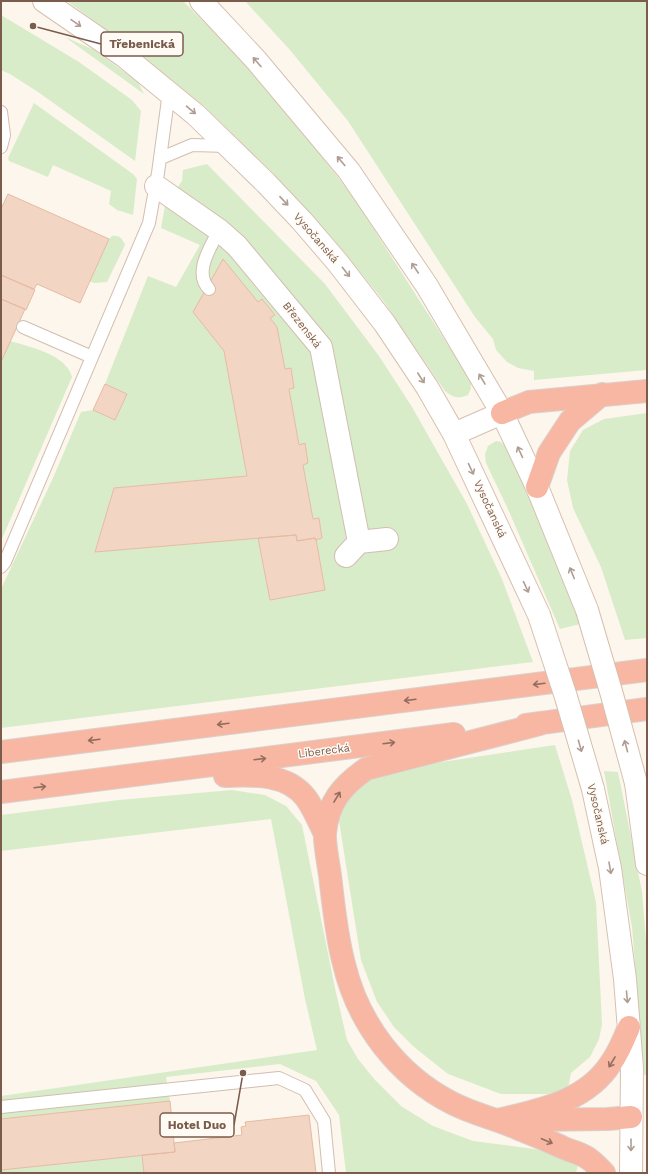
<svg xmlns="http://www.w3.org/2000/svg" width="648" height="1174" font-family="'Work Sans',sans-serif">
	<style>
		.green { fill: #d8ecc9; fill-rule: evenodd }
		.building { fill: #f3d5c3; stroke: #e6bba3 }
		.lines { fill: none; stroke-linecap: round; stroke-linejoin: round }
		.lane-casing { stroke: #d1beb0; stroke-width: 14 }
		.street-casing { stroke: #d1beb0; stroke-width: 24 }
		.secondary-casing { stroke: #d6c0b0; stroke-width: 24 }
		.highway-casing { stroke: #dad1cd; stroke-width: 24 }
		.lane { stroke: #fff; stroke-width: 12 }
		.street { stroke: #fff; stroke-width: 22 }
		.secondary { stroke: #fff; stroke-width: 22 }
		.highway { stroke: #f7b7a3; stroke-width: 22 }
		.secondary-bridge-casing { stroke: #d6c0b0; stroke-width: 24; stroke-linecap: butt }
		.secondary-bridge { stroke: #fff; stroke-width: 22 }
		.oneway { stroke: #af9d94 }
		.oneway2 { stroke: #936e5e }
		.labels { text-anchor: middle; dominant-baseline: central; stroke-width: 3; stroke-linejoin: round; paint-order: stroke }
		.street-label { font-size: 11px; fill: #7a5c4d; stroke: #fffaf3 }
		.leader { fill: none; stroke: #7a5c4d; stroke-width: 1.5 }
		.callout-dot { fill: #7a5c4d; stroke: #fffaf3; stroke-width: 1.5 }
		.callout { fill: #fffaf3; stroke: #7a5c4d; stroke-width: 1.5 }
		.callout-label { font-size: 12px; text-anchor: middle; font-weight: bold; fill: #7a5c4d }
	</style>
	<rect width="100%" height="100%" fill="#fdf6ec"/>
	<path class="green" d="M67 1H183L234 52 294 122 352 195 471 381V388L468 395C458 399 453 398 445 391L382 299 334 240 272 172 203 105 140 55Z
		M245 1H647V370L534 380V371L518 368 507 362 496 350 493 339 475 317 348 121 290 50Z
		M1 15 79 62 132 100 141 111 135 161 38 92 10 74 1 70Z
		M65 37 94 50 138 82 144 94Z
		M34 103 133 174 137 179 133 215 117 210 109 204 111 191 53 165 48 177 9 161 8 158Z
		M207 164 325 284 379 356 412 407 467 504 502 579 533 662 1 728V589L53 478 81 412 93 410 115 420 126 394 105 384 148 276 176 287 200 245 161 228 165 206 182 181 183 170ZM262 299 275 315 270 318 277 327 285 369 291 368 294 388 289 389 299 445 305 444 308 463 303 465 313 519 319 518 322 538 316 539 325 590 270 600 258 538 95 552 114 488 247 476 224 351Z
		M112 236C119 235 122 238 125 245L107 282 94 283 89 281 109 239Z
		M10 341C30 347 66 354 72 377L1 541V364Z
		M647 413V638L625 640 601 567 573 508 567 480 570 451 583 430 604 419Z
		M496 441 501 442 506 447 548 539 580 624 560 629 507 507 486 463 485 454 488 446Z
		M555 745 572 800 596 902 602 1024 599 1039 590 1057 571 1073 568 1089 548 1094H501L448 1074 414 1047 394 1027 377 1002 361 960 339 821 346 800 362 782 382 771Z
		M604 771 618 772 642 892 647 953V1075H644L632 927Z
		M232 790 265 795 286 806 302 825 335 988 347 1040 358 1059 375 1080 401 1106 433 1126 473 1141 534 1149 561 1156 578 1165 576 1173H346L339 1115 316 1081 280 1064 166 1077 170 1101 1 1119V1096L317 1050 305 999 271 819 1 851V815L119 800Z
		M142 1155 144 1173H1V1170Z"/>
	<path class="building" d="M8 194 109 239 80 303 37 284 34 289 1 275V209Z
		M223 259 258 302 262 299 275 315 270 318 277 327 285 369 291 368 294 388 289 389 299 445 305 443 308 463 303 465 313 519 319 518 322 538 315 540V538L297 541 296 535 95 552 114 488 247 476 224 351 193 312Z
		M1 275 35 290 26 310 1 299Z
		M1 299 25 309 1 362Z
		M105 384 127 394 115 420 93 410Z
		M296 535 297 541 315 538 316 539 325 590 270 600 258 538Z
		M170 1101 175 1152 1 1170V1119Z
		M309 1115 316 1173H144L142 1155 175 1152 174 1143 242 1135 241 1127 246 1126 245 1122Z"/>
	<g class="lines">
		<g class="lane-casing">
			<path id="lane" d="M1 112 4 135 1 147
				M161 158 192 145 228 146
				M209 289C193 272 211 247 219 230
				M23 327 92 357
				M1 567 5 562 149 223 158 173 169 92
				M1 1107 279 1078 305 1090 324 1121 329 1173"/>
		</g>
		<g class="street-casing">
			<path id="street" d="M156 186 219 230 237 246 321 347 359 542 387 539
				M346 556 359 542"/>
		</g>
		<g class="secondary-casing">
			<path id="secondary" d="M44 1 124 56 196 115 266 183 302 221 338 263 385 324 427 387 454 434 539 615
				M201 1 256 60 349 171 427 286 502 413 537 487 587 610
				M454 434 502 413
				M636 783 647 864
				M593 789 610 868 625 979 632 1068 631 1173"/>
		</g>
		<g class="highway-casing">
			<path id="highway" d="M502 413 529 402 647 391
				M537 487 549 453 570 421 602 394
				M540 724 366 769C342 786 328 802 325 833 324 845 330 870 331 884 334 910 337 938 344 964 358 1023 397 1075 452 1103 473 1114 497 1119 519 1129 534 1135 549 1141 564 1148 571 1151 579 1153 586 1157 593 1161 599 1168 604 1173
				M526 725 647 709
				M1 752 647 670
				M225 776C253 775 287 773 306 798 314 809 319 822 325 834
				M1 792 454 734
				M498 1120C539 1110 586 1102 611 1063 619 1052 624 1039 629 1027
				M531 1120 608 1119 631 1117"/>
		</g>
		<use href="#lane" class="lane"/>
		<use href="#street" class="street"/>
		<use href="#secondary" class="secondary"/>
		<use href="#highway" class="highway"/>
		<g class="secondary-bridge-casing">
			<path id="secondary-bridge" d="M587 610 612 695 636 783
				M539 615 566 697 593 789"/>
		</g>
		<use href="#secondary-bridge" class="secondary-bridge"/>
	</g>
	<defs><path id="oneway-shaft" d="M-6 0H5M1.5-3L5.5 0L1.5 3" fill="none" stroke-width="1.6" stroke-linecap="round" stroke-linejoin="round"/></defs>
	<g class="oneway">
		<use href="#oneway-shaft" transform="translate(76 23) rotate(35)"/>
		<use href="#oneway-shaft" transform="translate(257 62) rotate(-131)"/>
		<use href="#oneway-shaft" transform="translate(191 110) rotate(40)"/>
		<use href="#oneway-shaft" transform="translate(341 161) rotate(-130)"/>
		<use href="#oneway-shaft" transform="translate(284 201) rotate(47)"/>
		<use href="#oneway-shaft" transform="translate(415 268) rotate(-124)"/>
		<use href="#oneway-shaft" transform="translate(346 272) rotate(52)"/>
		<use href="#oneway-shaft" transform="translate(421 378) rotate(57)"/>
		<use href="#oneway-shaft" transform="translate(482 379) rotate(-121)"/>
		<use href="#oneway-shaft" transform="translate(520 452) rotate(-115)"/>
		<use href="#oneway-shaft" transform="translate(471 469) rotate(65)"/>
		<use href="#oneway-shaft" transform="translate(572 573) rotate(-112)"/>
		<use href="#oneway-shaft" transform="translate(526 587) rotate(65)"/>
		<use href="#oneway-shaft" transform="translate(580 746) rotate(74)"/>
		<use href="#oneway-shaft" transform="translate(626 746) rotate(-105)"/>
		<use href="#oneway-shaft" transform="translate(610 868) rotate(80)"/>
		<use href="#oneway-shaft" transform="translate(627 997) rotate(85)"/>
		<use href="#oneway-shaft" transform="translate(631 1145) rotate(90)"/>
	</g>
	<g class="oneway2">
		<use href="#oneway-shaft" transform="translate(539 684) rotate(173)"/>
		<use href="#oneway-shaft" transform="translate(410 700) rotate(173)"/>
		<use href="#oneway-shaft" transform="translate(223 724) rotate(173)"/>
		<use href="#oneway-shaft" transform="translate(94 740) rotate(173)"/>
		<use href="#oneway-shaft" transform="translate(389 743) rotate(-7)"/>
		<use href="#oneway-shaft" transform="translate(260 759) rotate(-7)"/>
		<use href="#oneway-shaft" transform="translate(40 787) rotate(-7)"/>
		<use href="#oneway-shaft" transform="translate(337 797) rotate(-59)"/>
		<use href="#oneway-shaft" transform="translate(612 1062) rotate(121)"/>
		<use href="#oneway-shaft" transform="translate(547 1141) rotate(23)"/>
	</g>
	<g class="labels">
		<g class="street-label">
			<text transform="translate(316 238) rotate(49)">Vysočanská</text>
			<text transform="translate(302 325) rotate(52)">Březenská</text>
			<text transform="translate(490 509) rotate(65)">Vysočanská</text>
			<text transform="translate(324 751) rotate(-7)">Liberecká</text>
			<text transform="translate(598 814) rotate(77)">Vysočanská</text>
		</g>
	</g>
	<path class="leader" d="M33 26L101 44M243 1073L234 1125"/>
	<g class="callout-dot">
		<circle cx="33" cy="26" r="4"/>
		<circle cx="243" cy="1073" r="4"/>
	</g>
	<g class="callout">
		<rect x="101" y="32" width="82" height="24" rx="4"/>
		<rect x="160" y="1113" width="74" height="24" rx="4"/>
	</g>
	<g class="callout-label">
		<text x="142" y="48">Třebenická</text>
		<text x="197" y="1129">Hotel Duo</text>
	</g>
	<rect width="648" height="1174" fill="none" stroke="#7a5c4d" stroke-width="4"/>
</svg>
